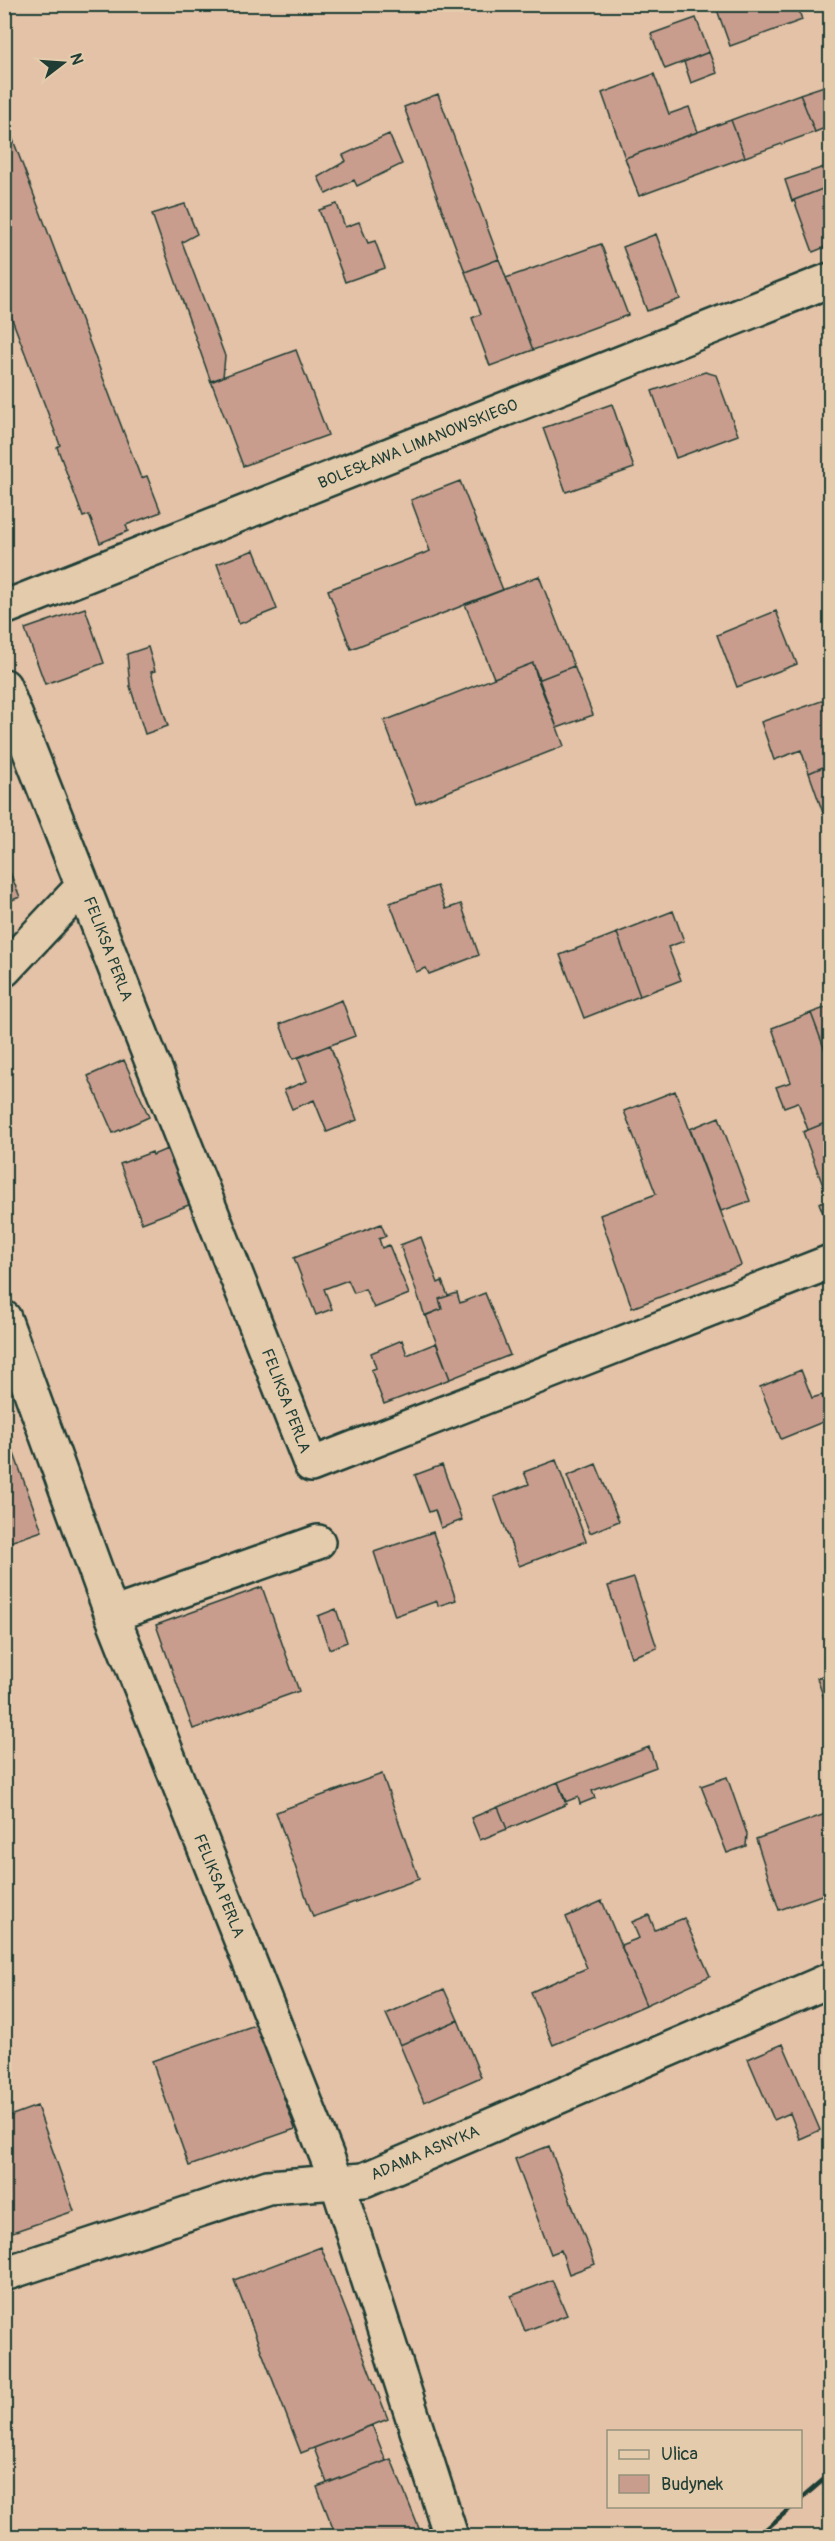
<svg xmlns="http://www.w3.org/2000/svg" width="835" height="2541" font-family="Pangolin,sans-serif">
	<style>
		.building { fill: #c99d8d; stroke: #1f3d34; stroke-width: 1.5 }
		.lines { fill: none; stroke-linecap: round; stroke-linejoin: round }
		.minor-casing { stroke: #1f3d34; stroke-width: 38 }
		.minor { stroke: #e3cbac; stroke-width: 33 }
		.rail { stroke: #1f3d34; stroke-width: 4.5 }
		.labels { text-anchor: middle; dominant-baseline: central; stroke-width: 5; stroke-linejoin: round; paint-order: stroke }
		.street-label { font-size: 16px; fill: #1f3d34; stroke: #e3cbac }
	</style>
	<rect width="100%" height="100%" fill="#e4c2a7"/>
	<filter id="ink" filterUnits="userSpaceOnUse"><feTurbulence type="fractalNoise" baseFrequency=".0167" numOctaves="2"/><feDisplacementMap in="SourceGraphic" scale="12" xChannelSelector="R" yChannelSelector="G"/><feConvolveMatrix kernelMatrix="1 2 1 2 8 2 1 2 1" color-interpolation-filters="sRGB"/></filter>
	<g filter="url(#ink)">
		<path class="building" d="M715 4H797L802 20 730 46Z
			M696 18 709 52 665 69 651 34Z
			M709 52 717 73 691 83 684 62Z
			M654 74 669 114 689 107 698 132 625 158 602 93Z
			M830 84V126L815 132 800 94Z
			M438 94 499 259 465 272 404 107Z
			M800 94 815 132 745 157 731 120Z
			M4 116 141 478 147 476 161 512 126 525 128 531 100 543 89 515 83 517 57 447 60 445 4 298Z
			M731 120 745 157 639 196 625 158Z
			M389 134 402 164 357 186 354 180 326 194 318 177 346 161 343 155Z
			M830 165V186L792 201 785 180Z
			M830 186V245L813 252 794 200Z
			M185 204 197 234 182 242 225 356 223 377 211 382 152 214Z
			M337 204 345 227 359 222 368 243 375 241 385 268 345 282 319 210Z
			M656 234 680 299 647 311 623 247Z
			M601 244 628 315 533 350 506 278Z
			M499 259 533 350 490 366 472 318 481 314 465 272Z
			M296 350 328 435 243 466 211 381Z
			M705 372 716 375 738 435 676 458 652 391Z
			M612 404 634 468 566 492 543 428Z
			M460 481 503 590 351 649 328 590 430 551 411 500Z
			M254 550 277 609 239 624 217 564Z
			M539 576 574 666 538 680 533 663 494 678 465 604Z
			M85 608 104 663 45 684 25 629Z
			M776 611 797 664 737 687 717 635Z
			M148 647 155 671 151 672 168 726 145 734 130 686 127 654Z
			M533 663 564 746 416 804 384 721Z
			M574 666 593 715 557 728 538 680Z
			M830 698V764L809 773 801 750 774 760 761 722Z
			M830 764V810L823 813 809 773Z
			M4 858 20 897 4 903Z
			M437 886 446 909 461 904 479 955 429 974 426 968 416 972 390 903Z
			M673 911 684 941 668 947 681 980 640 996 617 933Z
			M617 933 640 996 584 1018 560 955Z
			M342 1000 355 1036 293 1059 280 1024Z
			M830 1006V1064L811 1013Z
			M811 1013 830 1064V1121L808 1130 798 1102 784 1107 776 1087 791 1082 772 1028Z
			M330 1045 357 1120 327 1132 314 1100 292 1109 284 1090 307 1081 298 1058Z
			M124 1060 149 1117 113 1133 88 1076Z
			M675 1091 741 1265 632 1308 600 1215 656 1194 624 1111Z
			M719 1117 750 1201 721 1211 690 1129Z
			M830 1121V1231L819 1203 828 1199 803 1132Z
			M167 1149 172 1163 178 1160 194 1203 142 1223 120 1164 152 1152 153 1155Z
			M381 1224 386 1236 379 1239 382 1248 389 1245 409 1294 374 1308 365 1289 354 1293 348 1280 324 1289 332 1309 316 1315 294 1258Z
			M421 1237 438 1283 442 1281 448 1296 439 1299 442 1309 425 1316 400 1245Z
			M457 1293 460 1303 485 1293 510 1355 450 1379 426 1315 442 1309 439 1299Z
			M402 1340 407 1355 436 1343 450 1379 384 1404 371 1370 376 1368 371 1353Z
			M801 1370 812 1398 822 1395 830 1419 781 1439 760 1387Z
			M4 1426 42 1531 4 1544Z
			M556 1460 586 1541 519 1566 494 1497 529 1484 524 1472Z
			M596 1464 619 1521 590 1533 567 1476Z
			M442 1465 462 1520 441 1528 435 1510 429 1512 415 1475Z
			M433 1532 456 1600 438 1606 437 1601 395 1616 374 1552Z
			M634 1578 657 1648 631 1657 608 1586Z
			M262 1587 299 1691 193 1729 156 1625Z
			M336 1609 347 1642 329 1649 318 1616Z
			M830 1673V1705L827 1707 817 1678Z
			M649 1747 656 1767 592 1791 595 1798 580 1804 578 1797 565 1802 558 1782Z
			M382 1774 419 1879 313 1917 276 1812Z
			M727 1777 747 1834 746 1846 727 1853 701 1786Z
			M558 1782 567 1804 507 1829 498 1807Z
			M498 1807 507 1829 480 1840 471 1818Z
			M828 1813 830 1822V1892L779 1910 756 1839Z
			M602 1901 646 2005 553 2045 531 1992 587 1968 566 1917Z
			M649 1915 655 1930 684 1918 710 1976 646 2005 621 1945 639 1938 632 1922Z
			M444 1989 458 2020 400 2045 386 2014Z
			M458 2020 481 2077 424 2102 400 2045Z
			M258 2024 295 2129 189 2166 152 2061Z
			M783 2044 820 2130 800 2139 790 2113 774 2120 748 2059Z
			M37 2106 74 2211 4 2235V2118Z
			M549 2146 595 2264 569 2274 561 2250 551 2254 515 2159Z
			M321 2247 388 2419 301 2453 234 2280Z
			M552 2280 567 2315 525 2331 511 2296Z
			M372 2425 386 2461 327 2483 314 2448Z
			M391 2459 422 2536H336L317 2487Z"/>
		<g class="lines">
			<g class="minor-casing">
				<path id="minor" d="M4 608 830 280
					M4 686 311 1465 830 1262
					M4 970 83 886
					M4 1318 112 1615 337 2182 451 2536
					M112 1615 318 1542
					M4 2274 268 2187 364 2180 830 1980"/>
			</g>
			<use href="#minor" class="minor"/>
			<path class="rail" d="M800 2500 830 2474
				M758 2536 793 2506"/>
		</g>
	</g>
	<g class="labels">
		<g class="street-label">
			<text transform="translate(418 444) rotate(-22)">BOLESŁAWA LIMANOWSKIEGO</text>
			<text transform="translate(108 949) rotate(69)">FELIKSA PERLA</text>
			<text transform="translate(286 1401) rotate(69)">FELIKSA PERLA</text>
			<text transform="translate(219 1886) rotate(68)">FELIKSA PERLA</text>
			<text transform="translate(425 2153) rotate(-23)">ADAMA ASNYKA</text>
		</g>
	</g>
	<rect width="835" height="2541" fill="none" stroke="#e3cbac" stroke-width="24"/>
	<rect x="12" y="12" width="811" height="2517" fill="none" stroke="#1f3d34" stroke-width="2" filter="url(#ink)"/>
	<rect x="607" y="2430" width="195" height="78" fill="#e3cbac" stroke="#95927c" stroke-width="1.5"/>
	<rect x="619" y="2450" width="30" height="9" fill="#e3cbac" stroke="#95927c" stroke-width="1.5"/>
	<text x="661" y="2460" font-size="18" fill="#1f3d34">Ulica</text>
	<rect x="619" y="2475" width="30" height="18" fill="#c99d8d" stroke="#95927c" stroke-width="1.5"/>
	<text x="661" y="2490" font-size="18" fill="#1f3d34">Budynek</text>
	<g transform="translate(63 63) rotate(73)" stroke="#e3cbac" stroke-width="4.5" paint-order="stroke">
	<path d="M0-4.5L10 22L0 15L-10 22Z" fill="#1f3d34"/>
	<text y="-9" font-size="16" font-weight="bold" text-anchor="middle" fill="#1f3d34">N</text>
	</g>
</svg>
